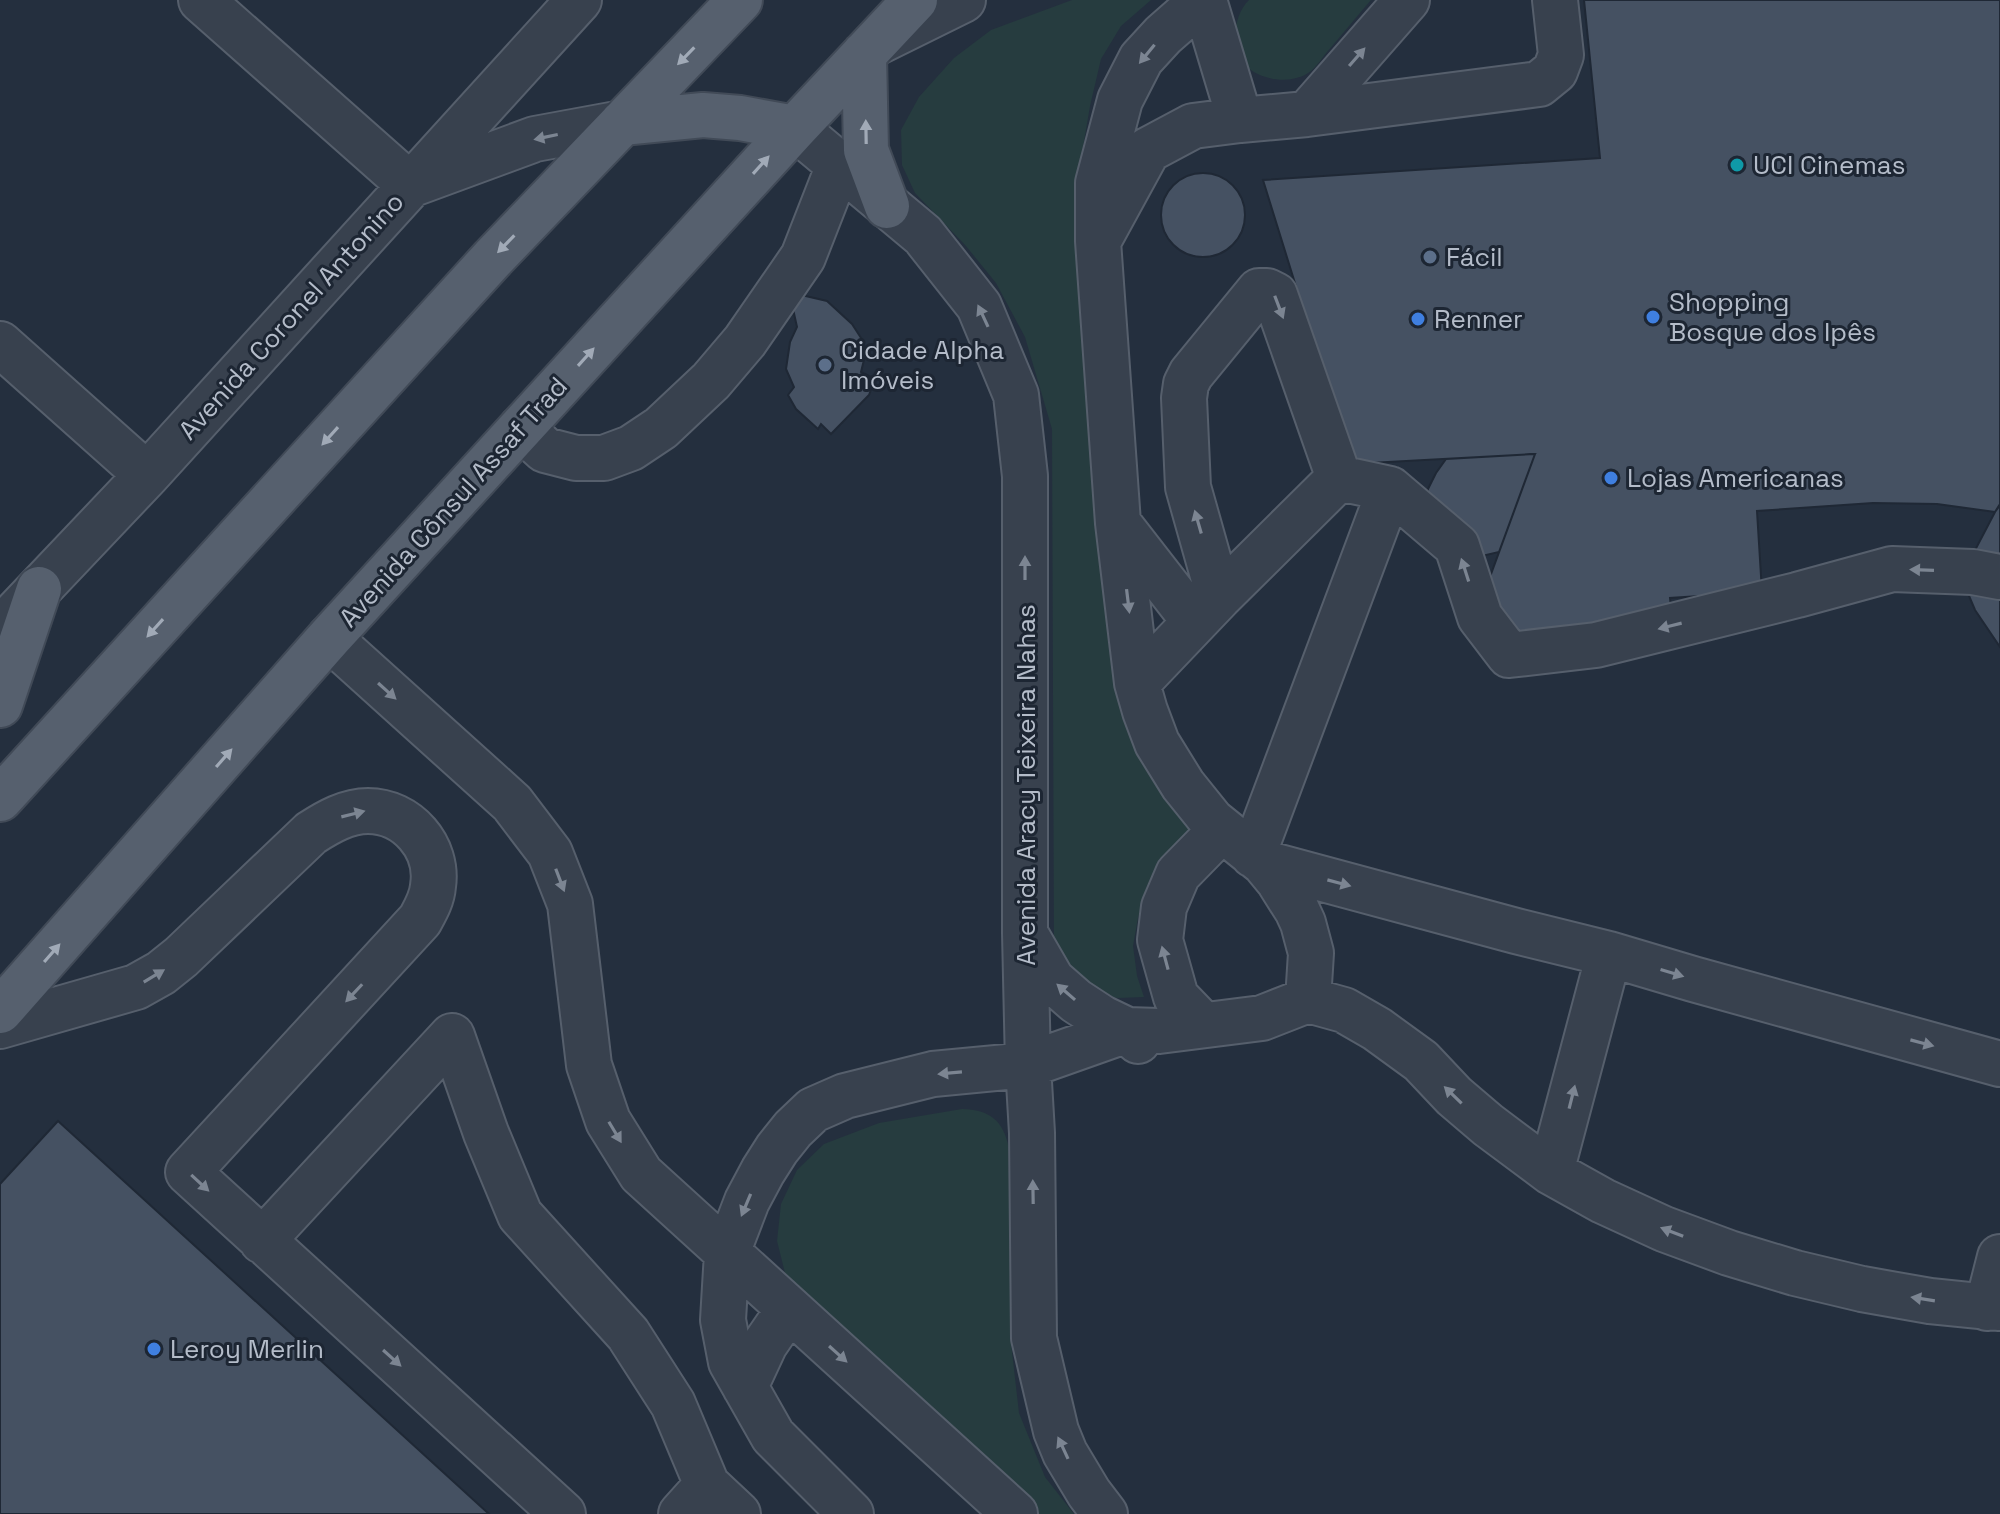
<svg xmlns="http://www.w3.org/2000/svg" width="2000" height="1514" font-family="'Space Grotesk',sans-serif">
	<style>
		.green { fill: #263c3f }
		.building { fill: #455162; stroke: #1f2835; stroke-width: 2 }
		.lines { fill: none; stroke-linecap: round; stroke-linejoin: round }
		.minor-casing { stroke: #565f6c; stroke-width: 48 }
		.major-casing { stroke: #414a57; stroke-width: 48 }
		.minor { stroke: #38414e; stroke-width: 44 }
		.major { stroke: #56606e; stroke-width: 44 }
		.oneway { fill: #7c8592 }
		.oneway2 { fill: #a1aab7 }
		.culture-dot { fill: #0f9aa8; stroke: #1d2633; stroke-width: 3 }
		.service-dot { fill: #5c6f8a; stroke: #1d2633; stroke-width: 3 }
		.shop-dot { fill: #3f7fe0; stroke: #1d2633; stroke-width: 3 }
		.labels { text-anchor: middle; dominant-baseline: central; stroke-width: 6; stroke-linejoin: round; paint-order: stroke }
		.poi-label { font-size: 26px; fill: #b4bcc9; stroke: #1d2633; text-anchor: start }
		.street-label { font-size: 26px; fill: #b4bcc9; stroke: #1d2633 }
	</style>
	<rect width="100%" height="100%" fill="#242f3e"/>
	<path class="green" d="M1072 0H1151L1121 26 1101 59 1090 106 1082 153V216L1112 641 1120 710 1138 754 1161 793 1195 832 1147 886 1138 918 1133 946 1137 976 1144 997 1118 998 1093 995 1054 956 1052 429 1025 337 996 283 966 246 915 193 902 165 901 130 919 97 954 58 991 30Z
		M1249 0H1371C1356 17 1342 35 1327 52 1322 58 1317 66 1311 71 1293 85 1263 81 1247 67 1229 51 1233 15 1249 0Z
		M962 1109C990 1110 1003 1120 1009 1148L1011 1343 1019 1413 1045 1477 1074 1514H1036L786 1277 777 1241 781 1204 797 1170 824 1144 879 1123Z"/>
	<path class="building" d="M1584 0H2000V504L1995 512 1937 504 1873 503 1757 511 1762 592 1670 598 1674 633 1488 650 1483 596 1535 454 1351 464 1263 180 1600 158Z
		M1161 215a42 42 0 1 1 84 0a42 42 0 1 1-84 0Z
		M797 294 827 301 852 324 863 341 864 360 861 372 875 379 869 395 831 434 821 424 818 429 796 409 788 395 794 387 786 369 790 342 797 327 791 300Z
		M1535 454 1499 552 1482 556 1428 500V489L1436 473 1446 459Z
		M2000 505V647L1975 610 1961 577 1995 512Z
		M58 1121 489 1514H0V1184Z"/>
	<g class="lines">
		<g class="minor-casing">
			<path id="minor" d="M201 0 410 185 535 139 622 123
				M1203 0 1163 35 1141 59 1120 100 1098 183V241L1118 523 1137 683 1145 711 1157 743 1183 785 1212 821 1264 863 1278 880 1297 910 1303 923 1311 953 1308 1000
				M1204 0 1240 120
				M876 43 963 0
				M1307 114 1407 0
				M795 128 923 235 979 306 1016 395 1025 476V933L1028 1065 1032 1133 1034 1338 1056 1431 1065 1453 1089 1493 1105 1514
				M1101 236 1148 150 1193 126 1240 120 1307 114 1539 84 1555 71 1561 55 1555 0
				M0 344 147 475
				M521 428 545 450 576 458H604L631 448 661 428 711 381 745 341 803 257 839 165
				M1339 478 1390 489 1457 546 1480 617 1509 655 1596 645 1797 595 1892 569 1973 572 2000 577
				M1118 523 1195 622
				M1219 597 1188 487 1184 398 1186 384 1191 374 1259 291H1267L1275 295 1339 478
				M0 630 147 475 579 0
				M329 638 512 803 550 853 570 904 589 1065 608 1121 641 1174 1015 1514
				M1137 683 1219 597 1339 478
				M1253 855 1390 489
				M1264 863 1516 931 1609 954 1693 979 2000 1064
				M1026 935 1052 980 1076 1001 1102 1018 1127 1030 1138 1041
				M1202 1024 1176 997 1160 940 1164 907 1178 874 1221 830
				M0 1026 136 987 161 973 181 957 311 833C328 822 347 811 368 811 407 811 439 847 433 886 432 899 426 909 420 920L188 1172 563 1514
				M1551 1172 1609 954
				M262 1241 452 1036 486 1133 520 1215 628 1334 673 1404 707 1485 738 1514
				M1987 1308 2000 1257
				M745 1387 765 1344 789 1309
				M681 1514 707 1485
				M851 1514 773 1436 731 1362 723 1320 727 1253 747 1201 763 1171 777 1149 793 1129 813 1110 845 1096 933 1074 1028 1065 1127 1030 1159 1031 1262 1018 1308 1000 1344 1010 1377 1029 1421 1061 1454 1096 1488 1125 1551 1172 1603 1201 1664 1229 1729 1253 1795 1273 1862 1289 1930 1301 2000 1308"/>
		</g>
		<g class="major-casing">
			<path id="major" d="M864 54 866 150 887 206
				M622 123 703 115 740 118 795 128
				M0 705 39 589
				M0 799 493 258 740 0
				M0 1011 329 638 795 128 915 0"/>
		</g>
		<use href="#minor" class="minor"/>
		<use href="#major" class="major"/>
	</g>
	<defs><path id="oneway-solid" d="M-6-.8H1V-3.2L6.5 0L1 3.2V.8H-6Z" transform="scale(2)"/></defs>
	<g class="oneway">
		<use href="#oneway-solid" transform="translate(1147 54) rotate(129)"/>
		<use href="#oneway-solid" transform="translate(1357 57) rotate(-49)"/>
		<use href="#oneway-solid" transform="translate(546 137) rotate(168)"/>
		<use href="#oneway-solid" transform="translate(1279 307) rotate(69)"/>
		<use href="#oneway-solid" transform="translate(983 316) rotate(-115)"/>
		<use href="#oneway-solid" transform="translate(1198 522) rotate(-106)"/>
		<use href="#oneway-solid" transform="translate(1025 568) rotate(-90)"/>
		<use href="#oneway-solid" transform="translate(1465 570) rotate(-108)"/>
		<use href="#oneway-solid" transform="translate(1922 570) rotate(-178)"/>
		<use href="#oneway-solid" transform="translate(1128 601) rotate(83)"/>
		<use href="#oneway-solid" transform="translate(1670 626) rotate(166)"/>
		<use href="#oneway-solid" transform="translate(387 691) rotate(42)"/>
		<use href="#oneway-solid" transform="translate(353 814) rotate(-14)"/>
		<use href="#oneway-solid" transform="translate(560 880) rotate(69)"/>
		<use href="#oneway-solid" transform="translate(1339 883) rotate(15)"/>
		<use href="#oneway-solid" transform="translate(1165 958) rotate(-105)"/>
		<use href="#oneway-solid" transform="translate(1672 973) rotate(17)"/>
		<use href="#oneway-solid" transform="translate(154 976) rotate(-31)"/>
		<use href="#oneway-solid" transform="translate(1066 992) rotate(-139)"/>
		<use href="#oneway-solid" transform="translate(354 993) rotate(133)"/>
		<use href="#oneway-solid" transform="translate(1922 1043) rotate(15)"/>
		<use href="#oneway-solid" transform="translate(950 1073) rotate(175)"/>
		<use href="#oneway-solid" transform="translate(1453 1095) rotate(-136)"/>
		<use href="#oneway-solid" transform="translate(1572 1097) rotate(-76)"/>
		<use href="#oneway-solid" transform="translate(615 1132) rotate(59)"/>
		<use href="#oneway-solid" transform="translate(200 1183) rotate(43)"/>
		<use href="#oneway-solid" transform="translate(1033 1192) rotate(-91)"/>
		<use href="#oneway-solid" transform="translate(746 1205) rotate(113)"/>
		<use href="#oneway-solid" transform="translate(1672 1232) rotate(-159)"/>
		<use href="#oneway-solid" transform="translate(1923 1299) rotate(-171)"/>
		<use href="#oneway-solid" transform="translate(838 1354) rotate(42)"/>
		<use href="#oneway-solid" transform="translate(392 1358) rotate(42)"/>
		<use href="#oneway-solid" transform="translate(1063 1448) rotate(-115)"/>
	</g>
	<g class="oneway2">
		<use href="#oneway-solid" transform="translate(686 56) rotate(134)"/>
		<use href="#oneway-solid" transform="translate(866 132) rotate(-91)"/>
		<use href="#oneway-solid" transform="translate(761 165) rotate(-48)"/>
		<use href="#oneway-solid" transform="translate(506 244) rotate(134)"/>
		<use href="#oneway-solid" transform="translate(586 357) rotate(-48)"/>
		<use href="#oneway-solid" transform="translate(330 436) rotate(132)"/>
		<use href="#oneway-solid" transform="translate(155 628) rotate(132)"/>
		<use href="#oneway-solid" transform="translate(224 758) rotate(-49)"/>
		<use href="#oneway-solid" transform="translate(52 953) rotate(-49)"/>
	</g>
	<circle class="culture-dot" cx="1737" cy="165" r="8"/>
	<g class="service-dot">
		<circle cx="1430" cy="257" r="8"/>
		<circle cx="825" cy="365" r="8"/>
	</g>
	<g class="shop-dot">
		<circle cx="1653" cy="317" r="8"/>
		<circle cx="1418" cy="319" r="8"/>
		<circle cx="1611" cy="478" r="8"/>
		<circle cx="154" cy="1349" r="8"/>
	</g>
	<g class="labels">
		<g class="poi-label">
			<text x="1753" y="165">UCI Cinemas</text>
			<text x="1446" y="257">Fácil</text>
			<text x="1669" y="302">Shopping<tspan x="1669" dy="30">Bosque dos Ipês</tspan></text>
			<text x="1434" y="319">Renner</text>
			<text x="841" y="350">Cidade Alpha<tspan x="841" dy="30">Imóveis</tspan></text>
			<text x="1627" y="478">Lojas Americanas</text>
			<text x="170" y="1349">Leroy Merlin</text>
		</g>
		<g class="street-label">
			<text transform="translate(291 316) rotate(-48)">Avenida Coronel Antonino</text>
			<text transform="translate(453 502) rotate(-48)">Avenida Cônsul Assaf Trad</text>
			<text transform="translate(1026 785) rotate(-90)">Avenida Aracy Teixeira Nahas</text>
		</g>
	</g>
</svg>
